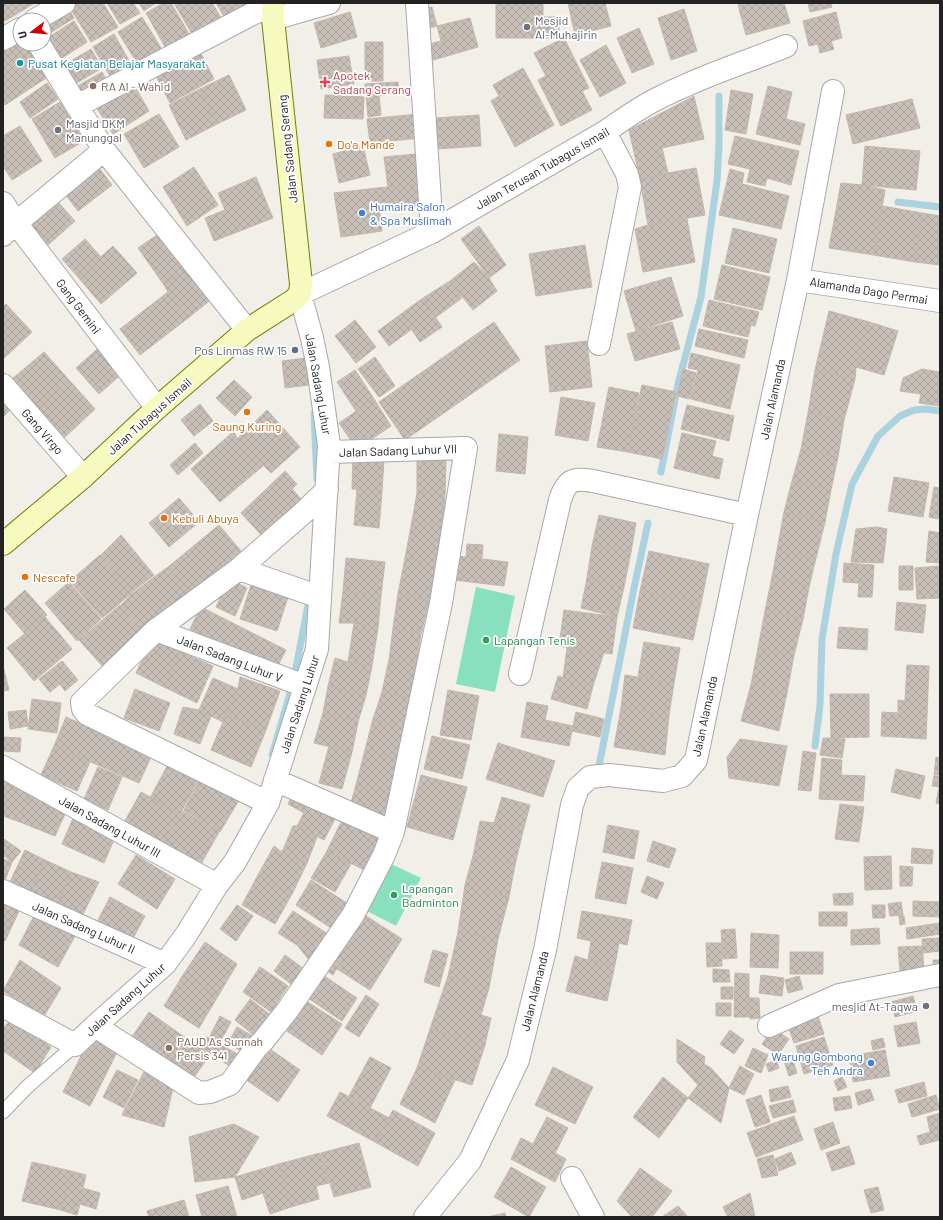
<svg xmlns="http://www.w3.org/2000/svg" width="943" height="1220" font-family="Barlow,sans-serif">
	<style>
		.pitch { fill: #88e0be }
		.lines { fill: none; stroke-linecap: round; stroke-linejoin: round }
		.stream { stroke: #aad3df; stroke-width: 7 }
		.building { fill: url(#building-cross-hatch); stroke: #c4b6ab }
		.lane-casing { stroke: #a9a9a9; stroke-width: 15 }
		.street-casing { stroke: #a9a9a9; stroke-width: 24 }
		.secondary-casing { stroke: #707d05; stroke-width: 24 }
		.lane { stroke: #fff; stroke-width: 13 }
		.street { stroke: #fff; stroke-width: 22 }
		.secondary { stroke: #f7fabf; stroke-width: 22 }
		.worship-dot { fill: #6b7280; stroke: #fff; stroke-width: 1.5 }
		.culture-dot { fill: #0f9aa8; stroke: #fff; stroke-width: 1.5 }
		.health-dot { fill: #e0444e; stroke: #fff; stroke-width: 1.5 }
		.education-dot { fill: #8d6e63; stroke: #fff; stroke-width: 1.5 }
		.food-dot { fill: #e8710a; stroke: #fff; stroke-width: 1.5 }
		.shop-dot { fill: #3f7fe0; stroke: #fff; stroke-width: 1.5 }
		.service-dot { fill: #5c6f8a; stroke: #fff; stroke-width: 1.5 }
		.leisure-dot { fill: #2e9e5b; stroke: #fff; stroke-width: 1.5 }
		.labels { text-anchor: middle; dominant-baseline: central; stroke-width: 3.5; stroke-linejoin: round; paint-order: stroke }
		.worship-label { font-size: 12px; fill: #5b616d; stroke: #fff; text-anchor: start }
		.culture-label { font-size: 12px; fill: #0d838f; stroke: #fff; text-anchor: start }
		.health-label { font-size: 12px; fill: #be3a42; stroke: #fff; text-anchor: start }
		.education-label { font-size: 12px; fill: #785e54; stroke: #fff; text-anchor: start }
		.food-label { font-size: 12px; fill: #c56008; stroke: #fff; text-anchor: start }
		.street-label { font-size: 12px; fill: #222; stroke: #fff }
		.shop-label { font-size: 12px; fill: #366cbe; stroke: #fff; text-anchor: start }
		.service-label { font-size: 12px; fill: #4e5e75; stroke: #fff; text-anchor: end }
		.leisure-label { font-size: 12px; fill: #27864d; stroke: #fff; text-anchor: start }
	</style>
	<defs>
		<pattern id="building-cross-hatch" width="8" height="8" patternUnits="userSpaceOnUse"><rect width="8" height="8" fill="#c7bfb8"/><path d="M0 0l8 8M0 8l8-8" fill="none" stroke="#aba49e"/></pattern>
	</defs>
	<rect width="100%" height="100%" fill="#f2efe9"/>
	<path class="pitch" d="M476 587 515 596 495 692 456 684Z
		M391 864 421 878 396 926 367 911Z"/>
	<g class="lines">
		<path class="stream" d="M898 202 940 207
			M314 413 317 479
			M661 472 678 384 701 297 717 181 719 144V96
			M295 673 309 600
			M815 746 820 705 822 639 836 554 852 484 878 436 900 416 914 410 926 409 940 411
			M272 755 291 690
			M599 766 634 588 648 523"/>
	</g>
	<path class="building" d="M3 3H32L33 4 5 21 3 18Z
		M74 3H103L118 27 91 42 69 6Z
		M107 3H133L140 13 120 24Z
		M139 3H156L144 11Z
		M163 3H171L192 39 168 52 146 13Z
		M174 3H212L224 23 195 39Z
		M216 3H246L248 5 225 18Z
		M496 3H543V17H559V38H496Z
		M568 3H605L611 26 575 35Z
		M745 3H784L790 23 746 35 738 5Z
		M808 3H831L832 7 810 12Z
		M66 5 74 18 47 35 44 29V20Z
		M432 7 437 26 426 29 421 10Z
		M684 9 697 51 671 60 658 18Z
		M350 12 357 37 321 48 314 23Z
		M836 12 842 38 831 41 834 49 820 53 818 44 809 46 803 21Z
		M142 17 161 48 137 63 118 32Z
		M470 18 474 33 441 41 437 26Z
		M74 21 87 42 62 58 49 37Z
		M639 28 654 64 632 73 617 38Z
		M474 33 478 47 433 60 429 44Z
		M114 34 132 66 111 78 93 47Z
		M20 37V44H25L46 78 5 105 3 102V47Z
		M564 38 589 88 582 91 592 110 561 126 538 80 546 76 534 53Z
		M365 42H383V81H365Z
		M606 45 626 83 600 97 580 60Z
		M197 46 214 79 170 103 153 70Z
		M91 49 102 68 75 84 64 65Z
		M349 56 354 84 321 89 317 60Z
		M523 68 554 125 515 147 491 101 499 96 493 85Z
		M102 72 110 85 84 100 76 87Z
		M229 75 246 110 217 124 200 89Z
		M131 80 149 111 113 134 93 102Z
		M398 82 399 93 379 95 381 115 368 117 365 84Z
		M47 83 58 99 30 118 20 102Z
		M768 86 792 92 786 119 805 124 800 145 756 134Z
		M200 89 217 124 186 140 169 105Z
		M731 90 753 94 746 134 725 130Z
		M325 95 364 97 363 119 324 118Z
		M694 96 704 139 662 148 668 173 640 179 629 130Z
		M912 99 920 128 853 144 846 115Z
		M60 102 84 141 55 158 32 119Z
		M159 114 179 147 144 168 124 134Z
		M419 114 421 138 370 143 367 119Z
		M479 115 481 146 437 149 435 118Z
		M20 126 42 161 12 180 3 166V136Z
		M735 136 799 151 791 185 767 178 765 186 747 182 750 169 728 164Z
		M363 146 370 175 339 183 333 154Z
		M865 146 920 151 916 190 862 185Z
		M416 154 419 184 388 188 384 157Z
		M194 167 218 205 187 226 163 187Z
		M99 168 112 185 78 211 65 194Z
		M696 168 705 215 648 225 640 179 668 173Z
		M730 169 744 173 742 184 789 196 781 229 719 215Z
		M256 177 273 218 214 241 205 218 225 210 218 193Z
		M841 183 862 185 885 190 874 255 829 248Z
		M419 184 421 206 379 211 377 188Z
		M377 188 382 231 341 237 334 193Z
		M58 202 75 221 48 245 31 226Z
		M882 206 922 213 915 262 874 255Z
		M922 213 940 216V265L915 262Z
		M687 219 695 262 643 272 635 229 648 225Z
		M479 226 506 265 489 278 461 239Z
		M733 228 777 239 769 273 725 263Z
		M163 231 189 267 164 285 138 248Z
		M85 239 101 257 78 277 62 259Z
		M585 245 592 287 536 296 529 254Z
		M113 246 137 273 101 304 78 277Z
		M474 262 489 278 497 291 473 310 450 281Z
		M722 265 770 277 762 310 714 299Z
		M189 267 213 298 188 318 168 292 164 285Z
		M671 277 683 316 636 331 624 291Z
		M450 281 462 298 436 317 423 298Z
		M168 292 188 318 140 355 120 329Z
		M423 298 442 327 420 342 401 314Z
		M709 300 759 312 755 326 751 325 748 337 703 326Z
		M6 304 32 332 3 359V307Z
		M829 311 869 322 856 367 855 379 815 370Z
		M401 314 412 329 389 346 378 331Z
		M355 320 376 347 356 363 335 336Z
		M494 322 520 360 405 440 379 402Z
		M672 322 680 349 635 361 627 334Z
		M869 322 898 331 884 375 856 367Z
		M699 329 748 340 744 358 695 346Z
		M587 341 592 387 550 392 545 346Z
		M103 344 126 370 99 394 76 368Z
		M44 352 69 380 36 408 12 379Z
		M691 353 740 365 730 409 691 399 698 370 688 368Z
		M375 357 395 386 379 397 358 369Z
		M306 358 309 385 285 388 282 361Z
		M683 369 696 373 690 399 677 396Z
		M922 369 940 372V406L919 403 921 394 900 391 903 378Z
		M355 370 374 399 356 411 337 382Z
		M815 370 855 379 844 420 808 413Z
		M69 380 95 409 64 438 36 408Z
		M234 380 252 397 235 416 216 398Z
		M642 385 676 392 662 459 628 452Z
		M609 387 639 393 628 452 597 447Z
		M561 397 595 403 588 441 555 435Z
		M374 399 391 426 357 449 339 423Z
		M3 403 10 410 3 417Z
		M200 404 213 421 194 436 181 420Z
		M687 405 734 416 729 441 681 429Z
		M267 410 300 447 271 473 237 439Z
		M808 413 844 420 838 457 801 449Z
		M234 431 237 439 263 466 220 502 191 469Z
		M682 433 716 441 712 456 723 459 719 479 674 468Z
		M499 434 528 437 525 474 496 471Z
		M195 443 203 453 178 475 170 465Z
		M801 449 838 457 831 490 792 481Z
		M353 457 384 459 382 491 352 489Z
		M417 459 446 460 445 494 417 493Z
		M285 471 297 484 292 489 303 501 264 538 241 513Z
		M894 477 929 483 923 517 888 511Z
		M792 481 831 490 825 522 784 512Z
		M934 487 940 488V510L938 519 929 517Z
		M357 489 382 491 379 528 354 525Z
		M417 493 445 494 443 526 412 521Z
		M179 498 199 522 169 547 149 523Z
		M784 512 825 522 816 558 777 550Z
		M599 515 636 523 631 552 592 546Z
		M412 521 443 526 437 563 405 558Z
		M219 525 241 551 189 593 168 567Z
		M877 527 887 529 883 563 851 562 856 529Z
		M929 531 940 533V563L926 562Z
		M121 535 154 575 132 592 101 555Z
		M467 544 483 545 482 558 466 557Z
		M592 546 631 552 624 587 587 578Z
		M777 550 816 558 809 587 772 577Z
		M649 551 709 564 701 603 640 591Z
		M100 555 132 593 102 618 70 581Z
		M457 556 508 562 504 586 454 580Z
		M346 558 385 562 381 595 343 591Z
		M405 558 437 563 429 601 398 594Z
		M844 563 874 565 872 597H858L859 583 843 582Z
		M899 566H913V590H899Z
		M940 566V598L917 599 915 568Z
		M168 567 189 593 143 633 121 605 132 594 154 577Z
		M772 577 809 587 803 619 765 611Z
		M587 578 624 587 617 617 581 608Z
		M229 579 247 588 235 616 216 607Z
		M69 582 101 619 77 641 45 603Z
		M252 582 289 594 277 631 240 619Z
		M25 590 47 615 25 634 4 609Z
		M343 591 381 595 378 628 354 623H339Z
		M640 591 701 603 693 640 633 628Z
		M398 594 429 601 421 634 393 628Z
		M897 602 926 605 923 633 895 630Z
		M120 605 143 634 105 669 79 640Z
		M201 607 286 650 275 671 190 629Z
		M564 610 617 617 612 654 559 646Z
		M765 611 803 619 794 655 758 648Z
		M45 617 72 649 34 681 7 648Z
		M354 623 378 628 372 666 348 662Z
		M839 627 868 629 867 650 837 648Z
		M393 628 421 634 416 664 389 660Z
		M152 639 180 652 164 687 136 673Z
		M644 642 680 648 674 683 638 676Z
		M567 648 604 652 593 686 563 678Z
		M758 648 794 655 787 693 751 685Z
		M180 652 213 666 197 703 164 687Z
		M335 658 348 662 372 666 366 695 328 686Z
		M389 660 416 664 412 698 382 692Z
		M62 661 78 680 65 691 60 684 50 692 39 679Z
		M907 665 929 666 926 739 881 736 882 712 898 713V700L905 701Z
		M3 666 9 690 3 691Z
		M625 675 674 683 669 715 621 708Z
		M558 676 593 686 587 709 551 699Z
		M240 677 280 691 266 730 226 715 238 689Z
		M213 678 238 689 223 722 199 710Z
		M751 685 787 693 779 731 741 721Z
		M328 686 366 695 358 722 323 713Z
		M135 689 170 703 159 731 124 718Z
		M448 690 479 696 471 740 440 735Z
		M382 692 412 698 407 729 373 719Z
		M830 694H869V737L831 738Z
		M32 699 61 703 57 733 28 729Z
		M527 702 548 706 545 720 573 726 569 746 521 737Z
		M183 707 199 710 211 716 200 744 174 734Z
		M621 708 669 715 665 755 614 747Z
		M26 710 28 726 10 729 8 712Z
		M576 712 604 719 600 737 572 731Z
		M323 713 358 722 352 752 314 743Z
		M226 715 266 730 251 767 211 750Z
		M66 717 152 755 139 783 54 746Z
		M373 719 407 729 399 759 365 750Z
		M432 736 470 745 462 779 424 769Z
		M3 737 21 738 20 752 3 751Z
		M823 738 845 739 842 758 820 755Z
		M740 739 787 746 779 786 729 778 727 757Z
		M498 743 555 761 543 797 486 779Z
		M54 746 90 762 77 791 41 775Z
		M329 746 352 752 342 789 319 783Z
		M365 750 399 759 392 795 356 785Z
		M803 751 816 753 811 791 798 790Z
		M172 757 202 774 180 814 150 798Z
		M936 757 940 758V775H934Z
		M822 758 842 760 841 775 865 776 863 801 819 799Z
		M98 767 122 777 108 810 84 799Z
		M896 769 925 776 920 799 891 792Z
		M203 774 242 795 220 832 184 810Z
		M421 775 467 787 453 840 407 827Z
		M934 776 940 777V804L936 803 939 787 932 786Z
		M3 780 31 790 20 822 3 816Z
		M356 785 392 795 385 821 349 810Z
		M31 790 69 805 55 836 20 822Z
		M141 792 180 814 159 848 121 828Z
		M293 794 336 817 324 840 297 826 304 813 288 804Z
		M502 797 530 805 523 831 494 823Z
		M840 804 864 807 859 842 835 839Z
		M183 811 219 832 197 871 159 848Z
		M346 812 390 834 370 873 327 851Z
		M74 816 116 835 104 863 62 844Z
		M480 821 494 823 523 831 515 865 473 856Z
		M608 825 639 831 634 859 603 852Z
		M293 826H297L317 837 307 863 282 852Z
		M4 839 21 851 12 862 3 855V840Z
		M653 841 676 849 669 868 647 861Z
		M274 846 282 852 307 863 292 894 258 875Z
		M912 848 933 850 932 864 911 863Z
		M25 850 45 860 30 894 9 884Z
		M327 851 351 864 335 892 311 878Z
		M136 855 175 879 157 909 118 884Z
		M473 856 515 865 509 897 465 885Z
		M891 856 892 889 865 890 864 857Z
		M3 859 12 862 4 883H3Z
		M45 860 71 872 57 906 30 894Z
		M602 862 633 868 626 904 595 898Z
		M900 866 913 867 912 886H900Z
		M71 872 99 882 83 914 57 906Z
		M258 875 292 894 275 924 242 905Z
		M647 876 664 883 657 899 641 892Z
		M311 880 347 903 331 928 296 905Z
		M465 885 509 897 498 939 458 932Z
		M853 893V905H834L833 894Z
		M110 897 145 916 132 940 97 922Z
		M3 900 20 909 5 941 3 940Z
		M913 901 940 902V917L913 916Z
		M901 902 903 915 890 916 888 904Z
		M237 905 253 916 236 941 220 929Z
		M872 905H885V918H873Z
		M293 911 311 923 297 945 278 933Z
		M582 911 632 920 627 945 619 943 615 965 588 960 591 941 577 938Z
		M819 912H847V926H819Z
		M35 914 75 936 58 967 19 945Z
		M363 914 402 939 370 990 337 969 340 963 334 960Z
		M899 916H904L905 924 900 925Z
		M311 923 329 935 310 961 297 945Z
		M940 923V934L907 939 906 928Z
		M879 928 880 944 851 945V930Z
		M735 929 737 958 723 959 721 930Z
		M458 932 498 939 489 988 448 976Z
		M751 933 779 935 778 968 750 967Z
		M940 938V951L923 953 922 939Z
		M205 942 237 964 218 996 183 975Z
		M706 943H721L722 966 707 967Z
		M922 946 924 970 900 971 898 947Z
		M433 950 448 954 439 987 424 982Z
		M790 952H823V974H790Z
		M285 955 307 971 295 987 274 971Z
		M575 956 588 960 615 965 607 1001 566 991Z
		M20 960 61 988 44 1016 3 991Z
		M334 960 340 963 333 975 321 967Z
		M933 960H940V971H934Z
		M260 967 288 986 271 1012 243 992Z
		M713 969 729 970 730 982H713Z
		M320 973 357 998 342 1021 305 996Z
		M735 973 749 974V1017H734Z
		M183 975 218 996 199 1028 164 1006Z
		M761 975 784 978 782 996 759 993Z
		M448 976 489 988 481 1015 491 1018 485 1045 430 1029Z
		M799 976 803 989 788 993 785 980Z
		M721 987H733V999H721Z
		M366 995 379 1004 359 1037 345 1028Z
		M913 996 917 1011 895 1017 891 1002Z
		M749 998H759L760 1018 750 1019Z
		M250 999 277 1020 261 1041 235 1020Z
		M306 1001 342 1024 322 1055 287 1031Z
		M716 1003H731V1016H716Z
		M816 1010 824 1034 794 1043 786 1020Z
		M149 1012 210 1055 189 1084 129 1041Z
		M220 1016 231 1022 220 1042 210 1036Z
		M11 1019 51 1047 35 1073 3 1051V1029Z
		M916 1022 920 1043 898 1047 894 1026Z
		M237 1027 256 1038 246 1054 228 1043Z
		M773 1028 789 1039 778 1055 762 1044Z
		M430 1029 485 1045 472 1085 417 1068Z
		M730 1030 744 1040 734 1054 720 1044Z
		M207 1037 241 1056 234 1069 202 1048Z
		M824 1037 833 1065 804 1074 796 1046Z
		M90 1038 117 1052 90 1106 63 1092Z
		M883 1038 885 1047 873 1050 871 1041Z
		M677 1039 705 1057 704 1064 711 1068 729 1088 721 1123 688 1098 698 1085 677 1062Z
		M267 1047 300 1070 278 1102 245 1079Z
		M753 1048 768 1055 761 1073 745 1066Z
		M885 1050 890 1076 853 1082 849 1056Z
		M791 1055 797 1073 789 1076 783 1058Z
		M370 1057 391 1068 370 1108 349 1096Z
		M776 1060 779 1068 769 1072 766 1064Z
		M740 1066 754 1074 749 1084 735 1076Z
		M553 1067 593 1087 575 1124 535 1105Z
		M417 1068 455 1080 435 1123 400 1104Z
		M117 1070 138 1080 124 1108 103 1097Z
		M145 1070 175 1079 164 1127 122 1115Z
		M735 1076 749 1084 744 1095 729 1088Z
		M663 1077 688 1098 659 1138 633 1117Z
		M842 1077 847 1087 838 1091 834 1081Z
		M924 1082 927 1096 899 1103 895 1090Z
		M788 1086 791 1097 771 1102 769 1090Z
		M870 1089 874 1100 858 1105 855 1093Z
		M340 1092 389 1118 375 1142 327 1116Z
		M761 1095 770 1122 755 1127 746 1100Z
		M936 1095 940 1109 912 1117 908 1104Z
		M850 1096 852 1108 835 1111 833 1098Z
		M793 1100 796 1112 773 1118 769 1106Z
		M393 1110 435 1133 418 1166 375 1142Z
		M940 1113V1140L920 1145 917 1136 930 1132 927 1117Z
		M794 1116 803 1140 756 1157 747 1133Z
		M547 1117 568 1128 555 1153 566 1159 555 1182 511 1159 521 1138 533 1144Z
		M833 1122 840 1143 821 1150 814 1129Z
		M234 1124 259 1137 235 1177 195 1182 189 1137Z
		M359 1143 371 1187 334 1197 321 1153Z
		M849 1146 855 1164 832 1171 826 1153Z
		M791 1152 796 1164 779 1171 775 1159Z
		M320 1153 329 1183 316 1186 319 1199 291 1207 279 1164Z
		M773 1155 778 1175 762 1178 757 1159Z
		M32 1162 71 1171 61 1210 22 1201Z
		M279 1164 291 1207 270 1214 263 1193 242 1200 235 1177Z
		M511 1167 546 1187 529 1217 494 1197Z
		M640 1168 672 1191 652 1217H632L617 1201Z
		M71 1171 86 1175 83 1188 100 1193 96 1209 80 1204 77 1215 61 1210Z
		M228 1186 237 1217H202L196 1195Z
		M878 1187 884 1210 871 1213 864 1190Z
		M750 1193 755 1217H728L723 1207Z
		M184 1200 189 1217H149L147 1211Z
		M678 1206 688 1217H662Z
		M505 1213 506 1217H488Z"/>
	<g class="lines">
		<g class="lane-casing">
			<path id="lane" d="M3 1112 27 1087 75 1045"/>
		</g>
		<g class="street-casing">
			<path id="street" d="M417 3 432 232
				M273 19 329 3
				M35 20 64 3
				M3 39 20 29
				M39 44 104 150 247 330
				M77 106 273 3
				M3 203 16 223 157 408
				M3 235 16 223 104 150
				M798 280 940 301
				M599 344 630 187 627 174 605 132
				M3 385 83 477
				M239 569 320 597
				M156 630 305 686
				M520 674 560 500C567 479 573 478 593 481L747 515
				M3 767 217 885
				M275 780 393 832
				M268 803 87 714 83 709 82 702 156 630 239 569 302 514 327 490
				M3 891 165 964
				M3 1006 75 1045 95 1026 165 964 186 935 217 885 235 862 268 803 317 649 329 445 318 367 312 338 300 294 432 232 605 132C619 122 635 111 651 102 694 79 741 64 786 46
				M95 1026 199 1093 210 1092 230 1084 256 1048 263 1041 287 1011 353 915 384 855 393 832 441 603 466 448 329 452
				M769 1026 839 995 940 975
				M572 1178 593 1217
				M425 1217 470 1161 518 1060 545 950 572 805 578 788 590 777 609 775 663 781 682 776 696 760 747 515 798 280 833 91"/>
		</g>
		<g class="secondary-casing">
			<path id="secondary" d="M3 544 83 477 157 408 247 330 294 300 300 294 301 284 273 19V3"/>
		</g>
		<use href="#lane" class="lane"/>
		<use href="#street" class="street"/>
		<use href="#secondary" class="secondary"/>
	</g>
	<g class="worship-dot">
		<circle cx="527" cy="27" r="4"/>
		<circle cx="58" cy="130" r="4"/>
		<circle cx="926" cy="1006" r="4"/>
	</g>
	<circle class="culture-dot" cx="20" cy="63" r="4"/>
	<path class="health-dot" d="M323 76h4v4h4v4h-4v4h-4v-4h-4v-4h4z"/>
	<g class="education-dot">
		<circle cx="93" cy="86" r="4"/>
		<circle cx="169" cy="1048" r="4"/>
	</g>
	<g class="food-dot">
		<circle cx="329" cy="144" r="4"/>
		<circle cx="247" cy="412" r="4"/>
		<circle cx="164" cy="518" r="4"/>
		<circle cx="25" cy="577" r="4"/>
	</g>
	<g class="shop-dot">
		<circle cx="362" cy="213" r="4"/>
		<circle cx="871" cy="1063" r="4"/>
	</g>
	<circle class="service-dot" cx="295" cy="350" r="4"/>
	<g class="leisure-dot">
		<circle cx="486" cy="640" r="4"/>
		<circle cx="394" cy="895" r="4"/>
	</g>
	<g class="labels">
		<g class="worship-label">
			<text x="535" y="20">Mesjid<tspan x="535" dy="14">Al-Muhajirin</tspan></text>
			<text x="66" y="123">Masjid DKM<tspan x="66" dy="14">Manunggal</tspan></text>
			<text x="918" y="1006" text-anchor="end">mesjid At-Taqwa</text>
		</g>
		<g class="culture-label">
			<text x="28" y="63">Pusat Kegiatan Belajar Masyarakat</text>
		</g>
		<g class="health-label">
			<text x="333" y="75">Apotek<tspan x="333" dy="14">Sadang Serang</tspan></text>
		</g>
		<g class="education-label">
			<text x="101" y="86">RA Al - Wahid</text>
			<text x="177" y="1041">PAUD As Sunnah<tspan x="177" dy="14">Persis 341</tspan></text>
		</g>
		<g class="food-label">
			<text x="337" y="144">Do'a Mande</text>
			<text x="247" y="426" text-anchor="middle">Saung Kuring</text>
			<text x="172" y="518">Kebuli Abuya</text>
			<text x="33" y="577">Nescafe</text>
		</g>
		<g class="street-label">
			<text transform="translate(287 149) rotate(-96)">Jalan Sadang Serang</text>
			<text transform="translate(542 168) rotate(-30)">Jalan Terusan Tubagus Ismail</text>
			<text transform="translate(869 290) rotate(9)">Alamanda Dago Permai</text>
			<text transform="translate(79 306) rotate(53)">Gang Gemini</text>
			<text transform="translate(319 384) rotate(80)">Jalan Sadang Luhur</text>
			<text transform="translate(772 399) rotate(-78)">Jalan Alamanda</text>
			<text transform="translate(149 416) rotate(-42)">Jalan Tubagus Ismail</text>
			<text transform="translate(43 431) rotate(49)">Gang Virgo</text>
			<text transform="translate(398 450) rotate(-2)">Jalan Sadang Luhur VII</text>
			<text transform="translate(230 658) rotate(21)">Jalan Sadang Luhur V</text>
			<text transform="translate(299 704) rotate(-72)">Jalan Sadang Luhur</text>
			<text transform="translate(704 716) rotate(-78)">Jalan Alamanda</text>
			<text transform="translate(110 826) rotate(29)">Jalan Sadang Luhur III</text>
			<text transform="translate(84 927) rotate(24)">Jalan Sadang Luhur II</text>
			<text transform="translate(534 991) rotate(-76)">Jalan Alamanda</text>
			<text transform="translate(125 999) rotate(-42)">Jalan Sadang Luhur</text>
		</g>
		<g class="shop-label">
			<text x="370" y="206">Humaira Salon<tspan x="370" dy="14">&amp; Spa Muslimah</tspan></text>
			<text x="863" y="1056" text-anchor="end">Warung Gombong<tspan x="863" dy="14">Teh Andra</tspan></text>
		</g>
		<g class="service-label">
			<text x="287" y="350">Pos Linmas RW 15</text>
		</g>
		<g class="leisure-label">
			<text x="494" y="640">Lapangan Tenis</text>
			<text x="402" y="888">Lapangan<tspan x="402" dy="14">Badminton</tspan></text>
		</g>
	</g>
	<rect width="943" height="1220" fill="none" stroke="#222222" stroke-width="8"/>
	<g transform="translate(32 32) rotate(254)"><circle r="19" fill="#ffffff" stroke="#a7a7a7"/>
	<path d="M0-3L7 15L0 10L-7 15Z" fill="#d40000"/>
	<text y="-6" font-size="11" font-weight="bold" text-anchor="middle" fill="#222222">U</text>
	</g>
</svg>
